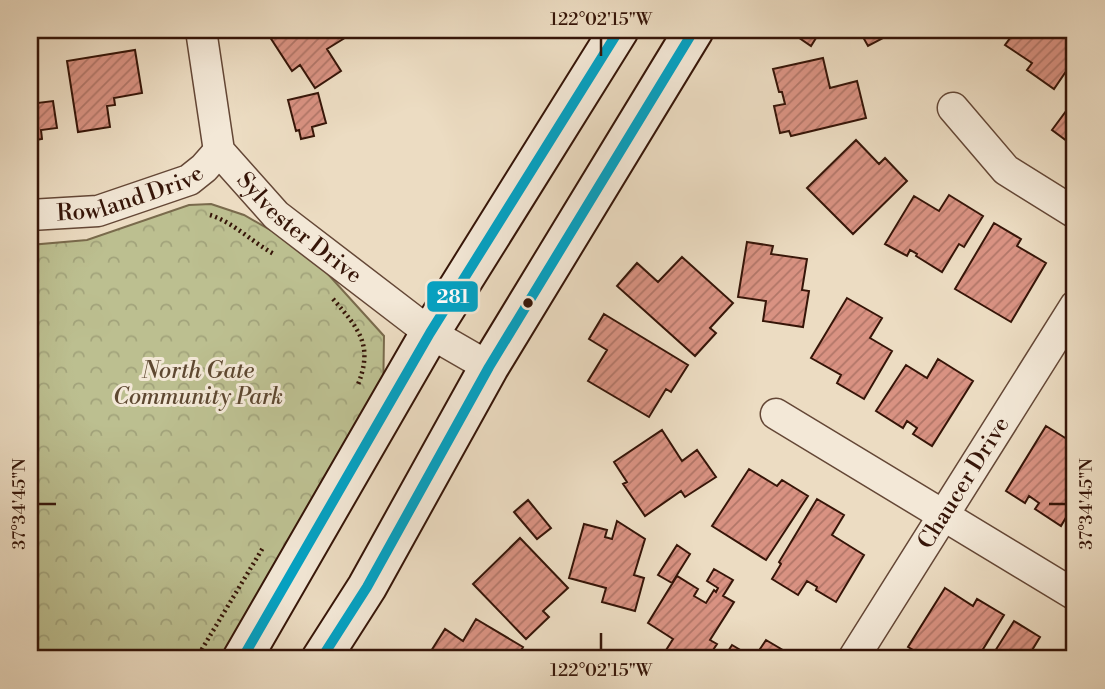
<svg xmlns="http://www.w3.org/2000/svg" width="1105" height="689" font-family="'Libre Bodoni',serif">
	<style>
		.park { fill: url(#park-crowns); stroke: #796a4c; stroke-width: 2 }
		.building { fill: url(#building-hatch); stroke: #361508; stroke-width: 2 }
		.lines { fill: none; stroke-linecap: round; stroke-linejoin: round }
		.minor-casing { stroke: #644736; stroke-width: 33 }
		.secondary-casing { stroke: #361508; stroke-width: 42 }
		.path { stroke: #361508; stroke-width: 4.5; stroke-dasharray: 2 3.5; stroke-linecap: butt }
		.minor { stroke: #f3e8d7; stroke-width: 30 }
		.secondary { stroke: #f3e8d7; stroke-width: 38 }
		.bus-1-casing { stroke: #f3e8d7; stroke-width: 16 }
		.bus-1 { stroke: #03a2c4; stroke-width: 10 }
		.ticks { fill: none; stroke: #361508; stroke-width: 2.5 }
		.bus-dot { fill: #361508; stroke: #f3e8d7; stroke-width: 2.5 }
		.labels { text-anchor: middle; dominant-baseline: central; stroke-width: 6; stroke-linejoin: round; paint-order: stroke }
		.street-label { font-size: 23px; fill: #361508; stroke: #f3e8d7 }
		.park-label { font-size: 23px; font-style: italic; fill: #5e4831; stroke: #f3e8d7 }
		.line-badge { stroke: #f3e8d7; stroke-width: 2.5 }
		.badge-label { font-size: 19px; text-anchor: middle; font-weight: bold; fill: #fff }
		.neatline { fill: none; stroke: #361508; stroke-width: 2.5 }
		.ticks-label { font-size: 18px; text-anchor: middle; fill: #361508 }
	</style>
	<defs>
		<pattern id="park-crowns" width="20" height="18" patternUnits="userSpaceOnUse" patternTransform="scale(1.75)"><rect width="20" height="18" fill="#bcbf90"/><path d="M2 6a3 3 0 1 1 6 0M12 15a3 3 0 1 1 6 0" fill="none" stroke="#a2a37b"/></pattern>
		<pattern id="building-hatch" width="6" height="6" patternUnits="userSpaceOnUse" patternTransform="scale(1.75)"><rect width="6" height="6" fill="#d99282"/><path d="M-1 1l2-2M0 6l6-6M5 7l2-2" fill="none" stroke="#b17668"/></pattern>
	</defs>
	<rect width="100%" height="100%" fill="#ecdcc2"/>
	<filter id="stains"><feTurbulence type="fractalNoise" baseFrequency=".00286" numOctaves="4"/><feColorMatrix values="0 0 0 0 .2 0 0 0 0 .09 0 0 0 0 .02 0 0 0 .5 -.17"/></filter>
	<radialGradient id="worn" r=".72"><stop offset=".6" stop-color="#630" stop-opacity="0"/><stop offset="1" stop-color="#630" stop-opacity=".3"/></radialGradient>
	<path class="park" d="M211 204 244 215 307 251 384 336 383 402 229 659H30V245L87 240 189 205Z"/>
	<path class="building" d="M269 30H344L348 36 327 49 341 71 315 88 300 65 292 71 266 31Z
		M794 30H821L811 46 792 33Z
		M859 30H913L901 36 898 30 868 46Z
		M1016 30H1065L1075 37V58L1054 89 1027 70 1032 63 1005 45Z
		M135 50 142 93 114 98 115 105 107 106 110 127 78 132 67 61Z
		M823 58 830 88 857 81 866 118 791 136 789 131 780 133 774 106 785 104 782 92H779L773 69Z
		M34 78 38 103 53 101 57 128 41 130 42 139 30 141V79Z
		M318 93 326 123 312 127 314 136 301 139 299 130 296 131 288 100Z
		M1075 99V147L1052 130Z
		M856 140 879 164 885 158 907 181 853 234 807 188Z
		M949 195 983 216 964 247 959 244 942 272 916 256 917 254 910 250 907 256 885 244 914 196 939 211Z
		M994 223 1021 239 1017 246 1046 263 1011 322 955 289Z
		M747 242 773 246 771 254 807 259 802 290 809 291 803 327 763 321 766 301 738 297Z
		M682 257 733 303 710 328 716 333 695 356 617 286 637 263 658 282Z
		M847 298 882 318 870 338 892 351 864 399 837 383 841 375 811 358Z
		M604 314 688 365 671 392 666 389 649 417 588 381 607 350 589 339Z
		M938 359 973 381 932 446 913 434 917 428 907 421 903 428 876 411 906 365 927 378Z
		M1046 426 1075 444V502L1061 526 1035 509 1039 503 1029 496 1025 503 1006 491Z
		M662 430 682 461 697 450 716 477 685 497 681 491 645 516 623 484 627 482 614 462Z
		M749 469 777 486 782 480 808 496 766 560 712 526Z
		M817 499 844 515 832 535 864 555 836 602 816 590 817 587 807 581 798 595 772 579 781 564 779 562Z
		M528 500 551 528 537 539 514 512Z
		M617 521 645 539 634 575 644 578 635 611 602 602 606 588 569 578 584 524 607 530 605 537 612 539Z
		M520 538 568 588 543 611 549 617 526 639 473 584Z
		M677 545 690 554 672 583 658 575Z
		M714 569 733 580 723 596 734 602 710 640 717 644 707 659H670L663 655 673 639 648 623 677 576 698 589 694 596 706 603 714 590 716 592 718 588 707 581Z
		M945 588 973 606 977 599 1004 615 977 659H929L908 647Z
		M476 619 523 647 516 659H426L445 629 463 641Z
		M1014 621 1040 637 1031 652 1042 659H990Z
		M766 640 798 659H723L732 645 754 658Z"/>
	<g class="lines">
		<g class="minor-casing">
			<g id="minor">
				<path id="s1" d="M201 30 219 151 276 215 430 333 489 367"/>
				<path d="M953 108 1006 170 1075 213"/>
				<path id="s2" d="M30 215 98 211 189 180 204 168 219 151"/>
				<path d="M776 414 1075 595"/>
				<path id="s3" d="M853 659 1075 306"/>
			</g>
		</g>
		<g class="secondary-casing">
			<path id="secondary" d="M242 659 430 333 619 30
				M321 659 367 587 489 367 694 30"/>
		</g>
		<path class="path" d="M210 215C233 222 252 242 274 254
			M333 299C360 330 374 346 357 387
			M196 659 264 546"/>
		<use href="#minor" class="minor"/>
		<use href="#secondary" class="secondary"/>
		<g class="bus-1-casing">
			<path id="bus-1" d="M242 659 430 333 619 30
				M321 659 367 587 489 367 694 30"/>
		</g>
		<use href="#bus-1" class="bus-1"/>
	</g>
	<path class="ticks" d="M601 38V56M38 504H56M1049 504H1066M601 633V650"/>
	<circle class="bus-dot" cx="528" cy="303" r="6"/>
	<g class="labels">
		<g class="street-label">
			<text stroke="none"><textPath href="#s2" startOffset="103">Rowland Drive</textPath></text>
			<text stroke="none"><textPath href="#s1" startOffset="234">Sylvester Drive</textPath></text>
			<text stroke="none"><textPath href="#s3" startOffset="208">Chaucer Drive</textPath></text>
		</g>
		<g class="park-label">
			<text x="198" y="371">North Gate<tspan x="198" dy="26">Community Park</tspan></text>
		</g>
	</g>
	<rect class="line-badge" x="426" y="280" width="53" height="33" rx="7" fill="#03a2c4"/>
	<g class="badge-label">
		<text x="453" y="303">281</text>
	</g>
	<rect width="1105" height="689" fill="none" stroke="#ecdcc2" stroke-width="77"/>
	<rect x="38" y="38" width="1028" height="612" class="neatline"/>
	<g class="ticks-label">
		<text x="601" y="25">122°02'15"W</text>
		<text transform="translate(19 504) rotate(-90)" y="6">37°34'45"N</text>
		<text transform="translate(1086 504) rotate(-90)" y="6">37°34'45"N</text>
		<text x="601" y="676">122°02'15"W</text>
	</g>
	<rect width="100%" height="100%" filter="url(#stains)"/>
	<rect width="100%" height="100%" fill="url(#worn)"/>
</svg>
